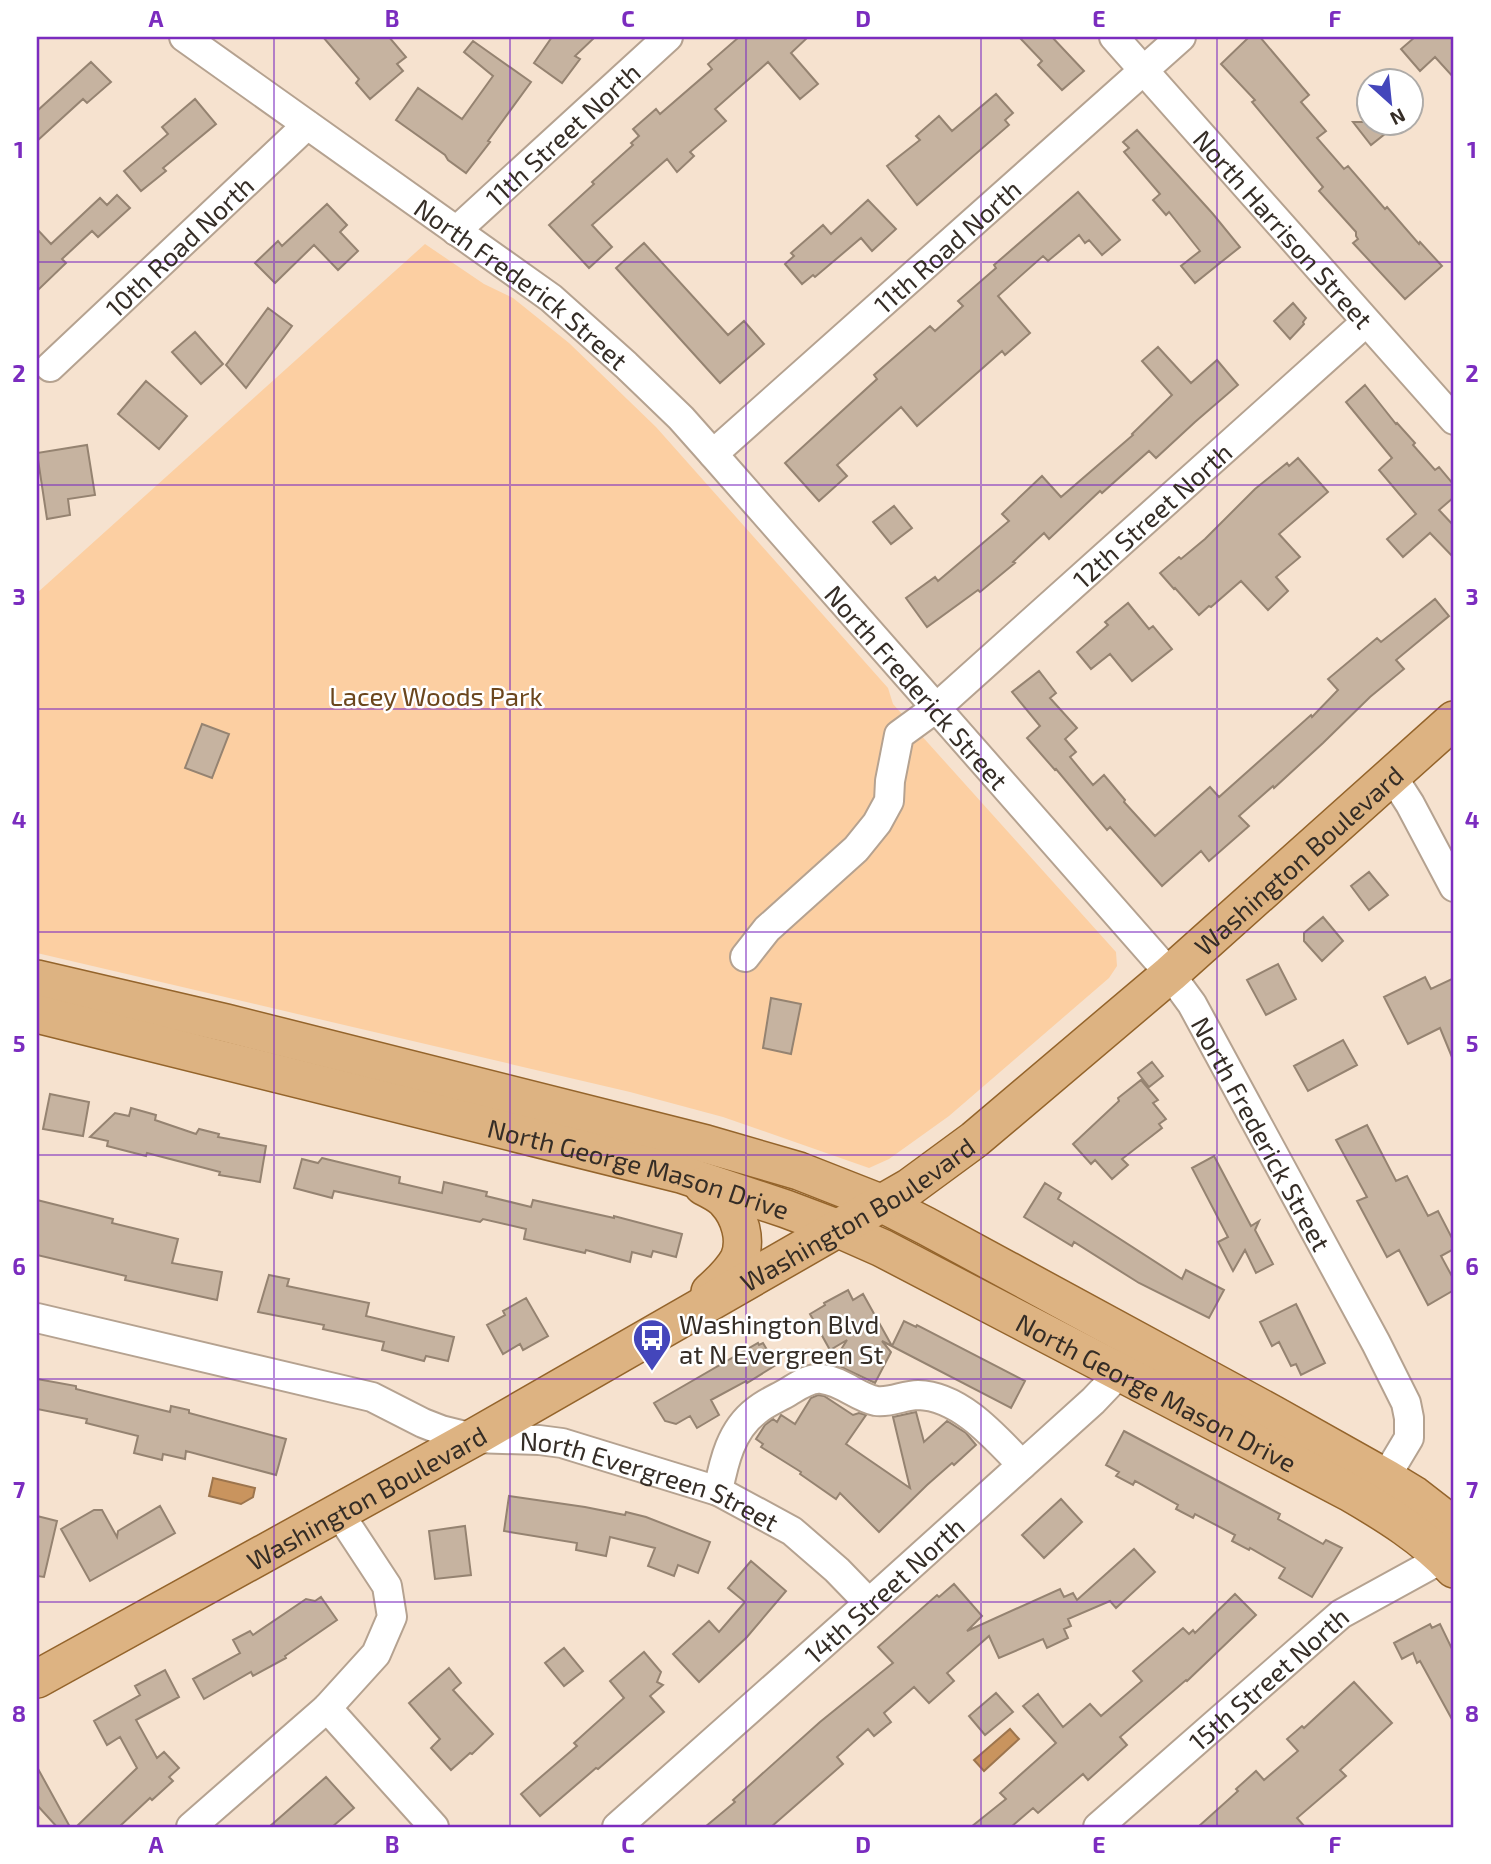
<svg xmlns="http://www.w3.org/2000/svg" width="1491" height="1864" font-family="'Exo 2',sans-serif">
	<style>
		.green { fill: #fccfa2 }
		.water { fill: #c9945e; stroke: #9d754d; stroke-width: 2 }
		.building { fill: #c6b3a0; stroke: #958371; stroke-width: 2 }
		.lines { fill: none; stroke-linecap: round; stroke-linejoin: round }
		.minor-casing { stroke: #b5a290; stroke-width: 32 }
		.major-casing { stroke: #94642b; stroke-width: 40 }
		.minor { stroke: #fff; stroke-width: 28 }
		.major { stroke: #ddb382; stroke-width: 37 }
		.grid { fill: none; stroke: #7b2cbf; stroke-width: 2; stroke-opacity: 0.55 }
		.labels { text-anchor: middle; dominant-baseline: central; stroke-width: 5; stroke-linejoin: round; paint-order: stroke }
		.street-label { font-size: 26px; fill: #352d26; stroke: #fff }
		.park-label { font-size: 26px; fill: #6b461d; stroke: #fff }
		.poi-label { font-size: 26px; fill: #352d26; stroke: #fff; text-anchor: start }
		.neatline { fill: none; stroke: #7b2cbf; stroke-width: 2.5 }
		.grid-label { font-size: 23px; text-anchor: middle; font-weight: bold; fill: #7b2cbf }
	</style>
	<rect width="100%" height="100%" fill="#f6e2cf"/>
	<path class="green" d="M425 244 484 284 513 298 569 343 656 427 888 688 893 704 1116 952 1117 966 1109 978 949 1116 889 1159 869 1168 723 1117 630 1092 37 953V593Z"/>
	<path class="water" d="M213 1478 255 1488 253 1497 241 1504 209 1496Z
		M1010 1729 1019 1739 984 1771 974 1760Z"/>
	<path class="building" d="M323 37H389L406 57 397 64 403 71 370 99 356 83 359 79Z
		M552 37H595L575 56 580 59 562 83 534 63Z
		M739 37H808L791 53 818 84 800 99 768 62 715 109 726 121 690 152 694 156 677 172 667 159 592 225 612 247 589 268 549 225 594 184 592 182 633 145 631 143 639 136 633 129 656 109 660 114 712 69 708 64Z
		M1019 37H1052L1084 71 1062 90 1038 65 1042 61Z
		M1249 37H1260L1309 95 1301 102 1326 131 1317 138 1344 169 1348 166 1385 209 1387 207 1419 244 1420 242 1442 266 1405 299 1353 243 1358 239 1356 236V232L1319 191 1323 187 1252 102 1255 100 1221 64Z
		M1415 37H1454V41L1452 43 1454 45V78L1435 57 1420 71 1401 49Z
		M473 41 531 82 488 141 490 142 466 173 448 160 445 155 396 120 418 88 462 119 493 76 464 52Z
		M91 62 111 82 87 103 83 99 37 141V111Z
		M996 94 1013 113 1005 120 1009 125 917 205 887 166 920 140 916 136 939 116 952 131Z
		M195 99 216 124 163 168 166 171 141 191 124 171 168 134 162 127Z
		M1353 122H1400L1371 145Z
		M1137 130 1213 214 1240 247 1195 283 1181 266 1200 251 1169 212 1166 215 1153 200 1160 194 1124 152 1129 148 1123 142Z
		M1078 192 1120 240 1102 255 1089 240 1085 243 1079 235 1048 261 1043 256 998 296 1030 333 1005 355 1002 351 917 426 901 407 837 465 847 476 819 501 785 463 877 379 874 375 930 326 935 331 963 306 958 301 996 268 994 265Z
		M117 195 130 208 98 237 92 231 62 259 66 263 37 291V229L51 244 100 198 107 205Z
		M868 200 896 229 872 251 861 238 815 277 813 275 802 284 785 264 794 256 791 253 823 225 831 234Z
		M327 204 347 225 340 232 358 251 338 270 314 245 275 283 255 263 278 241 282 246Z
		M644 243 728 335 744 321 764 344 720 383 616 268Z
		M1293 303 1306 318 1303 322 1304 324 1290 339 1274 321Z
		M268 308 292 326 246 388 226 365Z
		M195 332 223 364 201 384 172 352Z
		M1158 347 1191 383 1217 360 1238 385 1195 422 1156 458 1149 451 1102 493 1100 491 1049 539 1044 533 1013 562 1015 563 980 592 978 590 927 627 906 598 935 577 938 581 1009 521 1002 514 1042 476 1061 497 1133 435 1132 434 1172 395 1142 361Z
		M146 381 187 416 159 449 118 414Z
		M1365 385 1396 424 1397 423 1415 443 1413 445 1435 470 1439 467 1454 485V497L1439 510 1454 526V558L1430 533 1403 557 1387 539 1416 514 1379 470 1392 458 1346 402Z
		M87 445 95 495 68 499 70 515 47 519 37 453Z
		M1298 458 1328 492 1279 534 1300 557 1276 577 1288 591 1268 610 1241 581 1211 607 1209 606 1199 615 1175 588 1174 589 1160 573 1179 557 1181 559 1205 539 1255 489 1287 463 1289 466Z
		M894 506 912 528 891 544 873 522Z
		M1435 599 1449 616 1396 660 1404 669 1370 697 1323 743 1274 788 1273 786 1239 816 1249 826 1209 861 1201 851 1162 886 1110 827 1107 830 1056 769 1055 770 1027 738 1040 726 1012 692 1039 671 1056 693 1050 698 1077 728 1065 739 1076 752 1070 757 1093 785 1104 775 1125 800 1124 802 1155 836 1210 787 1219 797 1311 715 1312 717 1338 690 1328 679 1377 638 1381 642Z
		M1128 603 1149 629 1153 626 1172 649 1132 681 1110 654 1091 669 1077 652 1108 625 1105 622Z
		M202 724 229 734 212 778 185 768Z
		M1369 872 1388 895 1369 910 1351 886Z
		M1323 917 1343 941 1322 961 1304 941V933Z
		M1278 964 1296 999 1266 1015 1247 980Z
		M1425 977 1431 989 1454 978V1062L1440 1028 1408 1044 1384 997Z
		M771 998 801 1004 791 1054 763 1048Z
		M1343 1040 1357 1065 1308 1091 1294 1066Z
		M1152 1062 1163 1076 1149 1087 1138 1073Z
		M1141 1080 1158 1100 1153 1103 1166 1119 1159 1124 1162 1128 1122 1159 1128 1165 1112 1179 1095 1160 1091 1164 1073 1144 1119 1101 1118 1098Z
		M50 1094 89 1102 83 1136 43 1129Z
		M131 1108 156 1115 155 1120 196 1134 199 1129 219 1134 218 1137 266 1146 260 1182 219 1175 220 1172 147 1153 146 1156 107 1146 108 1141 90 1137 115 1113 129 1116Z
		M1367 1125 1396 1181 1407 1176 1428 1216 1438 1211 1454 1242V1249L1441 1256 1454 1280V1290L1428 1305 1399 1250 1387 1257 1357 1201 1367 1197 1336 1140Z
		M1214 1156 1251 1226 1259 1221 1255 1230 1273 1264 1256 1273 1245 1250 1233 1271 1218 1242 1228 1237 1192 1168Z
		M322 1158 400 1177 399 1183 442 1193 444 1182 487 1192 486 1196 531 1207 533 1200 614 1218V1216L682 1234 676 1257 653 1251 651 1257 632 1252 630 1262 586 1250 585 1253 524 1239 526 1229 483 1219 480 1222 334 1191 332 1198 294 1188 302 1159 318 1163Z
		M1045 1183 1061 1193 1058 1199 1182 1279 1186 1270 1224 1290 1209 1318 1139 1283 1074 1242 1072 1246 1024 1217Z
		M37 1200 113 1219 112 1223 178 1239 172 1263 222 1272 217 1300 125 1280 126 1276 37 1255Z
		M269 1275 289 1279 287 1286 369 1303 366 1316 454 1337 448 1361 426 1356 424 1361 382 1350 384 1342 323 1329 324 1325 258 1312Z
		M848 1290 853 1300 863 1294 892 1346 904 1321 916 1327 917 1325 1025 1381 1011 1408 882 1341 891 1352 875 1383 839 1366 835 1359 847 1340 830 1350 810 1314 825 1305 824 1303Z
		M526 1298 548 1336 523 1350 520 1344 503 1354 487 1325 505 1315 503 1311Z
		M1296 1304 1325 1363 1301 1375 1296 1364 1291 1366 1279 1342 1272 1346 1260 1322Z
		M758 1343 759 1345 763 1343 776 1365 747 1383 746 1381 711 1400 719 1415 697 1428 690 1416 676 1424 665 1421 654 1403Z
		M37 1379 76 1386V1389L170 1412 171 1406 189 1410V1413L286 1439 276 1475 186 1451 185 1459 163 1454 162 1460 134 1453 138 1436 86 1423 87 1419 37 1409Z
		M818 1395 824 1396 853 1415 859 1413 866 1415 846 1444 910 1488 893 1417 916 1412 924 1442 947 1421 966 1433 976 1445 954 1465 952 1463 927 1485 879 1532 840 1493 836 1499 800 1474 801 1472 761 1447 763 1444 756 1439 765 1425 773 1419 777 1422 781 1415 795 1424 811 1398Z
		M1124 1431 1280 1514 1278 1519 1323 1544 1326 1540 1342 1548 1312 1597 1279 1578 1285 1568 1250 1548 1249 1550 1232 1541 1235 1535 1195 1514 1193 1518 1176 1509 1178 1505 1135 1481 1133 1485 1116 1476 1119 1472 1106 1465Z
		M509 1496 585 1507 625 1515 626 1512 646 1517 710 1542 698 1573 678 1565 674 1576 648 1566 655 1548 610 1537 606 1556 576 1550 577 1543 504 1531Z
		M1061 1499 1082 1522 1044 1558 1022 1535Z
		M160 1506 175 1533 90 1581 61 1529 94 1510H102L117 1537 118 1531Z
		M37 1516 57 1521 44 1577 37 1576Z
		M465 1526 471 1575 435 1579 429 1531Z
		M1134 1549 1155 1572 1116 1608 1110 1601 1068 1619 1071 1626 1064 1629 1068 1638 1047 1648 1043 1639 999 1658 989 1636 947 1673 954 1681 929 1703 914 1687 884 1713 891 1722 874 1736 868 1729 837 1757 843 1764 771 1827H705L735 1802 733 1800 820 1722 893 1663 878 1647 937 1595 939 1597 954 1584 982 1616 967 1631 1060 1589 1064 1597 1073 1593 1077 1600Z
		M751 1561 786 1591 747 1637 699 1682 673 1654 709 1621 719 1632 745 1602 728 1588Z
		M1235 1594 1256 1615 1187 1681 1186 1680 1120 1737 1127 1745 1088 1780 1083 1774 1038 1813 1033 1808 1011 1827H971L1006 1799 1000 1793 1056 1743 1023 1706 1038 1694 1063 1727 1090 1704 1101 1716 1142 1681 1133 1671 1183 1628 1189 1634 1193 1630 1195 1633Z
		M321 1597 337 1620 285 1656 286 1658 253 1676 251 1672 204 1699 193 1679 240 1653 233 1640 250 1631 253 1635 306 1599 315 1601Z
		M1430 1624 1432 1628 1440 1624 1454 1653V1723L1420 1661 1417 1663 1413 1653 1402 1659 1394 1643Z
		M564 1648 583 1671 564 1686 545 1663Z
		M644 1652 661 1672 657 1682 663 1685 650 1696 664 1712 598 1769 596 1768 540 1816 521 1794 577 1746 574 1743 624 1698 610 1681Z
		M449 1668 461 1683 453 1690 493 1734 472 1754 470 1753 451 1770 431 1748 440 1739 409 1703Z
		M165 1670 179 1697 136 1720 157 1758 164 1752 179 1768 169 1777 173 1781 152 1800 150 1798 119 1827H76L137 1768 120 1737 107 1745 94 1721 140 1695 135 1686Z
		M1354 1682 1392 1723 1340 1770 1346 1776 1297 1818 1305 1827H1198L1238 1791 1236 1789 1256 1771 1264 1780 1298 1751 1287 1739 1302 1726 1304 1728Z
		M996 1693 1013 1712 985 1735 969 1716Z
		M37 1767 70 1827H57L37 1805Z
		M326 1777 354 1808 332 1827H269Z"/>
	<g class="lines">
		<g class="minor-casing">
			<g id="minor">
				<path id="s1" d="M184 37 551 298 626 365 681 418 713 454 1170 974 1192 1004 1376 1343 1406 1403 1409 1418V1438L1376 1493"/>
				<path id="s2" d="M1114 37 1454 420"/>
				<path id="s3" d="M456 231 668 37"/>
				<path id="s4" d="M50 367 307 125"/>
				<path id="s5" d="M713 454 1181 37"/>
				<path d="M1392 776 1410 804 1454 887"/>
				<path id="s6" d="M745 957 767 929 856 849 877 823 889 801 890 781 899 735 936 708 1366 322"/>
				<path id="s7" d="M37 1318 372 1397 423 1423 441 1430 473 1438 539 1440 562 1443 718 1491 792 1531 837 1570 869 1603"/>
				<path d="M718 1491C724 1461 731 1430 756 1411 765 1403 778 1398 788 1392 798 1386 810 1377 822 1379 842 1381 857 1397 876 1401 891 1403 904 1395 918 1395 960 1396 995 1437 1022 1465"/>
				<path d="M327 1708 434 1827"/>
				<path d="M191 1827 327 1708 376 1654 392 1617 387 1586 339 1513"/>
				<path id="s8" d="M617 1827 869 1603 1093 1401 1133 1359"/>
				<path id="s9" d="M1098 1827 1341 1614 1454 1552"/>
			</g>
		</g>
		<g class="major-casing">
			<g id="major">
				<path d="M37 979 226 1023 706 1144 799 1171 883 1204 926 1226 1274 1415 1386 1478 1414 1495 1454 1526"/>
				<path id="s10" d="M37 1014 681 1174 786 1209 839 1229 882 1248 1349 1492C1387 1514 1424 1537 1454 1569"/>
				<path d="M703 1186C711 1190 721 1195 726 1201 740 1216 747 1240 739 1259 733 1270 719 1284 710 1292"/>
				<path id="s11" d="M37 1679 473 1438 910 1187 974 1140 1170 974 1454 720"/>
			</g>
		</g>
		<use href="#minor" class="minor"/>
		<use href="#major" class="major"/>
	</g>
	<path class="grid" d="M274 37V1827M510 37V1827M746 37V1827M981 37V1827M1217 37V1827M37 262H1454M37 485H1454M37 709H1454M37 932H1454M37 1155H1454M37 1379H1454M37 1602H1454"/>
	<defs>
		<g id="bus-pin" transform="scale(2.0125)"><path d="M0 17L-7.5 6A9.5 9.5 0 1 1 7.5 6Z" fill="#4446bb" stroke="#fff"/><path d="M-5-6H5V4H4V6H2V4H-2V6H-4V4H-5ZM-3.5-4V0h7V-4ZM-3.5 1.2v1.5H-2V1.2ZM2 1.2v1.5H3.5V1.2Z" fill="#fff"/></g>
	</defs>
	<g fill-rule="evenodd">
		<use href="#bus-pin" x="652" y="1338"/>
	</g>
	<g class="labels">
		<g class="street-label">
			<text stroke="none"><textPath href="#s3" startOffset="144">11th Street North</textPath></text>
			<text stroke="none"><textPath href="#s2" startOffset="256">North Harrison Street</textPath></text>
			<text stroke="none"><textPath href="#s4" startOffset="177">10th Road North</textPath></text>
			<text stroke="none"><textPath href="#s5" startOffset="313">11th Road North</textPath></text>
			<text stroke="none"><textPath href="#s1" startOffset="418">North Frederick Street</textPath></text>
			<text stroke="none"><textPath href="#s6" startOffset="616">12th Street North</textPath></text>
			<text stroke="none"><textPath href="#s1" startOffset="985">North Frederick Street</textPath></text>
			<text stroke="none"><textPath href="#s11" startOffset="1510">Washington Boulevard</textPath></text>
			<text stroke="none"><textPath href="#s1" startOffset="1552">North Frederick Street</textPath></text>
			<text stroke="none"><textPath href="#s10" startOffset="621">North George Mason Drive</textPath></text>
			<text stroke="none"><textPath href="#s11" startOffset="943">Washington Boulevard</textPath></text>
			<text stroke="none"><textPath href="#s10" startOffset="1188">North George Mason Drive</textPath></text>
			<text stroke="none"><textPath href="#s7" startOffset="637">North Evergreen Street</textPath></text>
			<text stroke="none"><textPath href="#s11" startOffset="376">Washington Boulevard</textPath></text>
			<text stroke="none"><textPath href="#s8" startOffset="357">14th Street North</textPath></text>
			<text stroke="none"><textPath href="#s9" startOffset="226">15th Street North</textPath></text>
		</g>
		<g class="park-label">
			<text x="436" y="695">Lacey Woods Park</text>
		</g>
		<g class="poi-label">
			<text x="679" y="1323">Washington Blvd<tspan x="679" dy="30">at N Evergreen St</tspan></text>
		</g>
	</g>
	<rect width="1491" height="1864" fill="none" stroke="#ffffff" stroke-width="77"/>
	<g transform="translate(1390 102) rotate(153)"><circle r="33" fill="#ffffff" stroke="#aeaba8" stroke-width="2"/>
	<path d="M0-5L12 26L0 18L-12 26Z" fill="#4446bb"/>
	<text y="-10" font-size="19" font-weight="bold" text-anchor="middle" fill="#352d26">N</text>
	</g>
	<rect x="38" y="38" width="1414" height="1788" class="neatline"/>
	<g class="grid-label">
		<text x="156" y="27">A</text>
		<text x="392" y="27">B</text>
		<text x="628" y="27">C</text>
		<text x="863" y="27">D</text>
		<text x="1099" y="27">E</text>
		<text x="1335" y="27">F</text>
		<text x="19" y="158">1</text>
		<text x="1472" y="158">1</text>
		<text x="19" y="382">2</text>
		<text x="1472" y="382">2</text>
		<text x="19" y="605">3</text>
		<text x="1472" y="605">3</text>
		<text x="19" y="828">4</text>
		<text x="1472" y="828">4</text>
		<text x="19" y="1052">5</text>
		<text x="1472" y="1052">5</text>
		<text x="19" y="1275">6</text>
		<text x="1472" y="1275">6</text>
		<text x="19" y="1498">7</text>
		<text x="1472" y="1498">7</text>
		<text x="19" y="1722">8</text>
		<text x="1472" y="1722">8</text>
		<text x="156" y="1853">A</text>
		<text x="392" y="1853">B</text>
		<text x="628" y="1853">C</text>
		<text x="863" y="1853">D</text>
		<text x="1099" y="1853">E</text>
		<text x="1335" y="1853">F</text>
	</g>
</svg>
